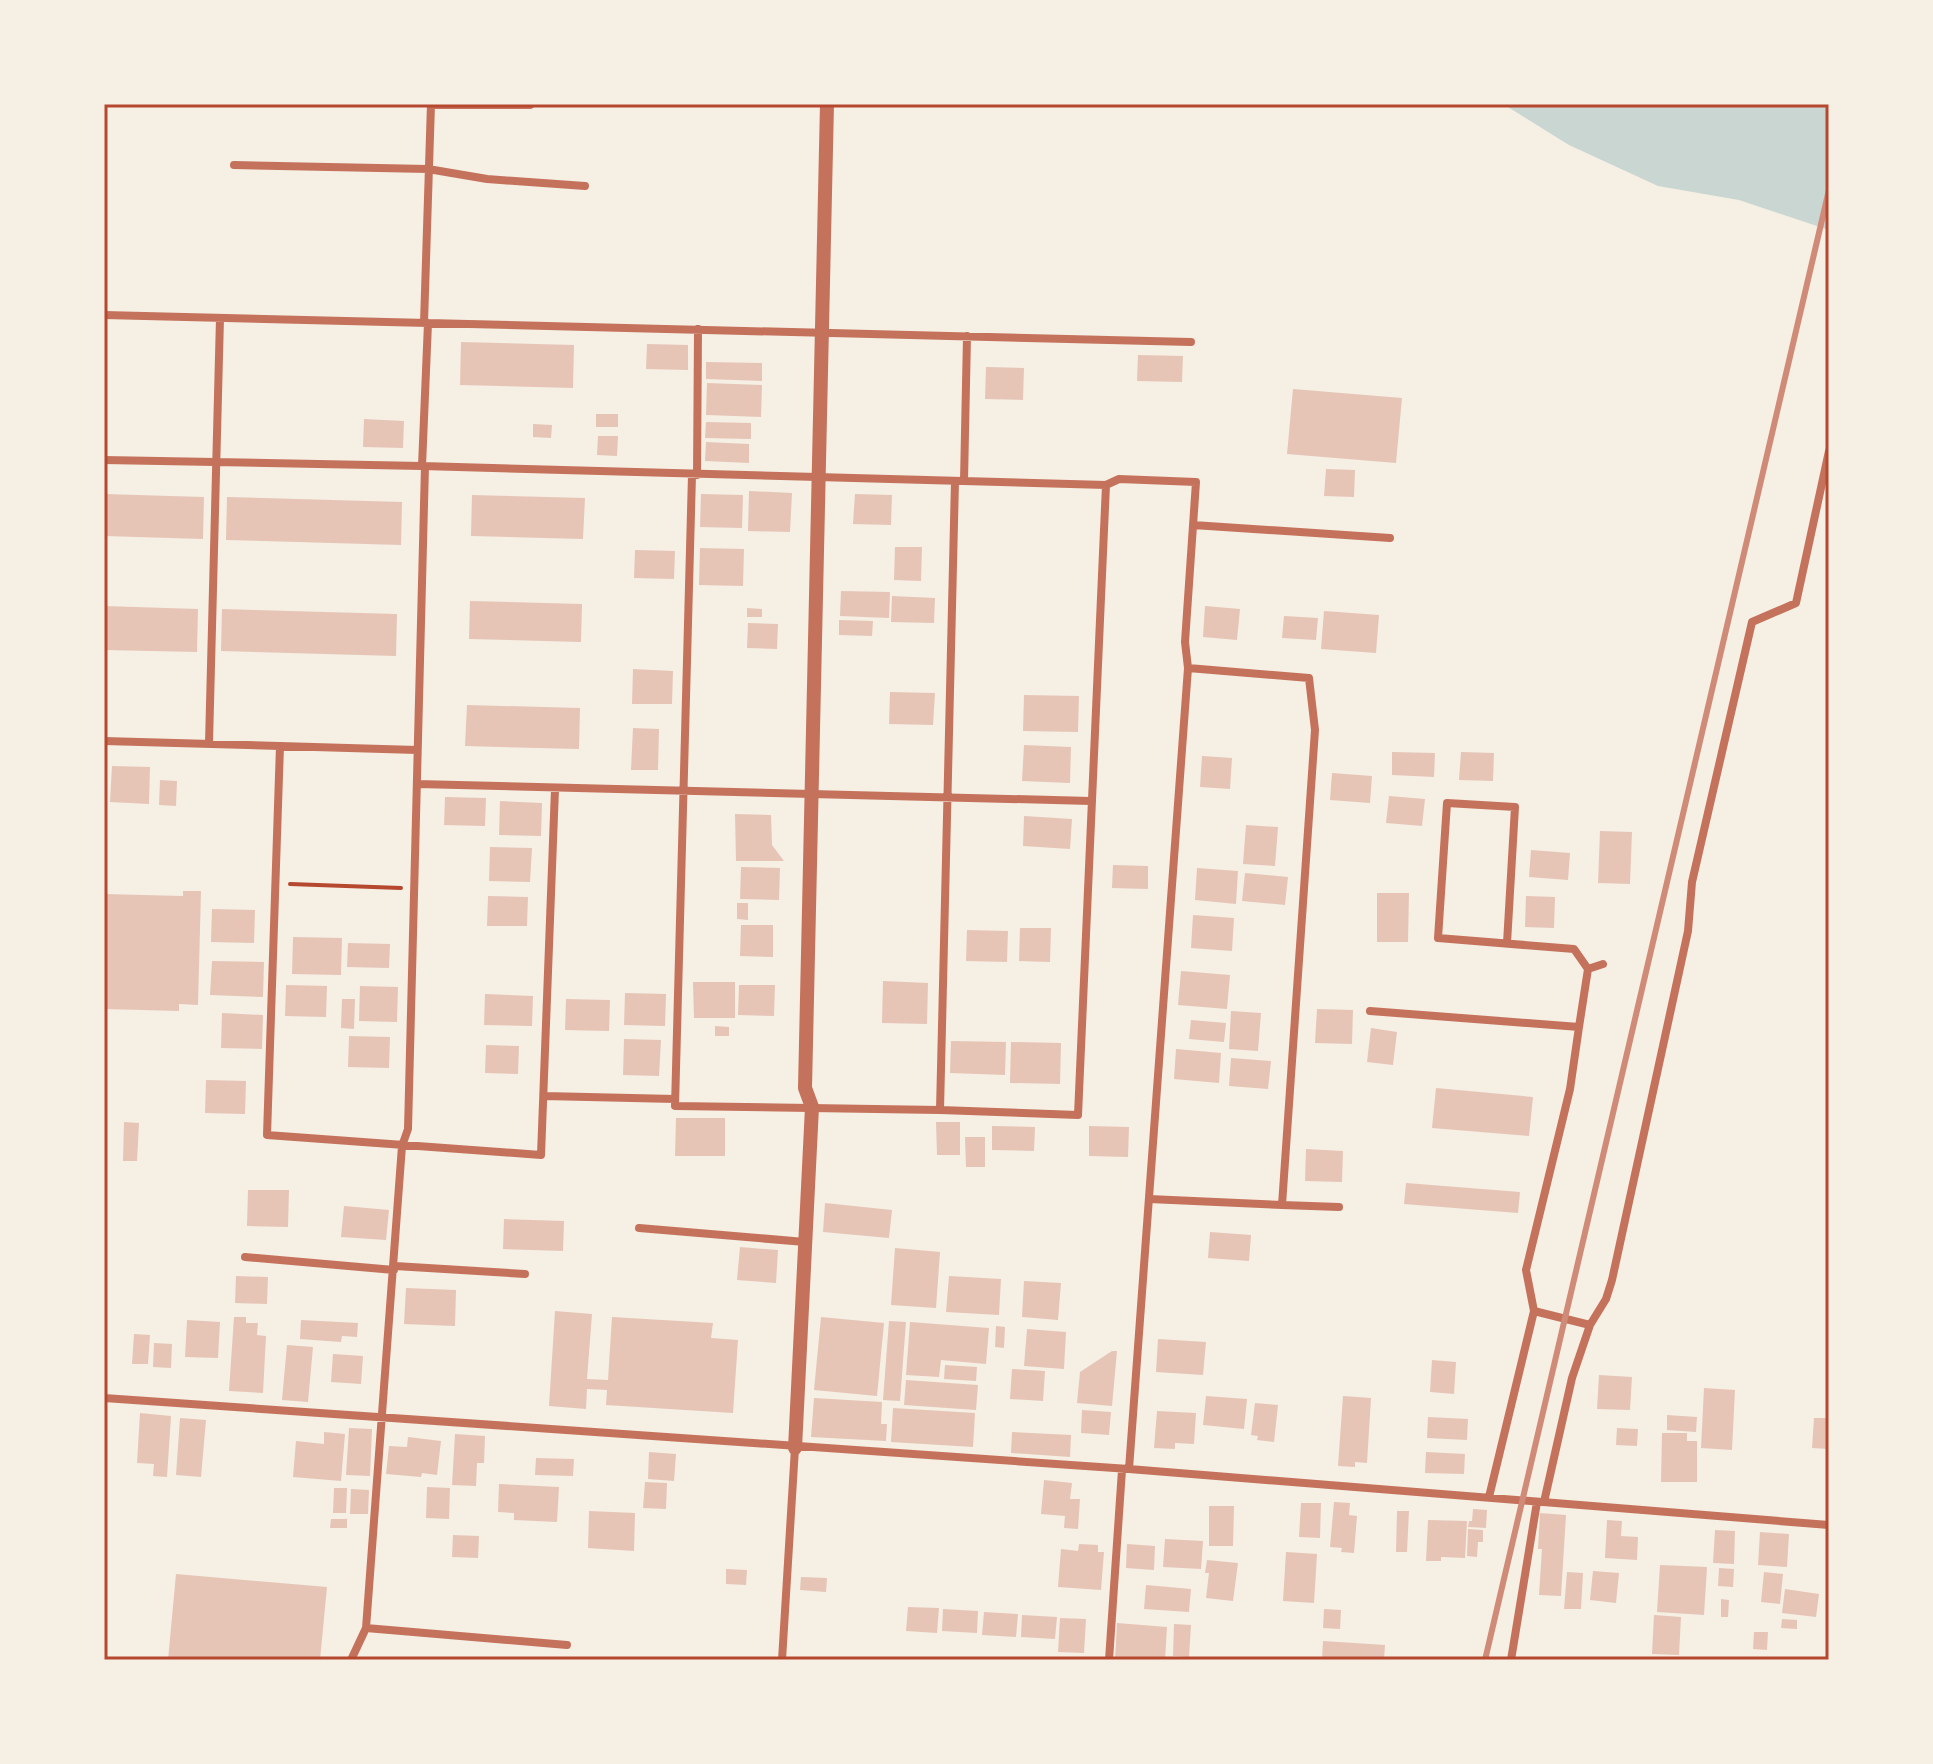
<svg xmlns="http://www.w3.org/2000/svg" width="1933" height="1764" font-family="'Roboto Serif',serif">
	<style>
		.water { fill: #c9d6d2 }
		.building { fill: #e6c5b7 }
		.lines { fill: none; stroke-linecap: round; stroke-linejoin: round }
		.path { stroke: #b5482f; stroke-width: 4 }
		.minor { stroke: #c5725c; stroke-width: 8 }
		.tertiary { stroke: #c5725c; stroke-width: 14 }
		.rail { stroke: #cf8b77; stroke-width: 6 }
		.neatline { fill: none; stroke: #b5482f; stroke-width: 3 }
	</style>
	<rect width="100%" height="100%" fill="#f6efe4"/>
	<path class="water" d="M1503 104H1829V230L1739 200 1658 186 1569 145Z"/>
	<path class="building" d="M461 342 574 345 573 388 460 385Z
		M647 344 688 345V370L646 369Z
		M1138 355 1183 356 1182 382 1137 381Z
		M706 362 762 363V381L706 379Z
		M986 367 1024 368 1023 400 985 399Z
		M707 383 762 385 761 417 706 415Z
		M1293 389 1402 398 1396 463 1287 454Z
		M596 414H618V427H596Z
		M364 419 404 421 403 448 363 447Z
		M706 422 751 423V439L705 438Z
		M533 424 552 425 551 438 533 437Z
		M598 436H618L617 456 597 455Z
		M706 442 749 444V463L705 461Z
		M1326 469 1355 470 1354 497 1324 496Z
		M749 491 792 493 790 532 748 531Z
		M104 494 204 497 203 539 104 536Z
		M701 494 743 495 742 528 700 527Z
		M855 494 892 495 891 525 853 524Z
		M472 495 585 498 583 539 471 536Z
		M227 497 402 502 401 545 226 540Z
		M895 547H922L921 581 894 580Z
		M700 548 744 549 743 586 699 585Z
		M635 550 675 551 674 579 634 578Z
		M841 591 890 592 889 618 840 616Z
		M892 596 935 598 934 623 891 622Z
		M470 601 582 604 581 642 469 639Z
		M104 606 198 609 197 652 104 650Z
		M1205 606 1240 609 1237 640 1203 637Z
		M747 608 762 609V617H747Z
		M222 609 397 614 396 656 221 651Z
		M1324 611 1379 615 1376 653 1321 649Z
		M1284 616 1318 618 1316 640 1282 638Z
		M839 620 873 621 872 636 839 635Z
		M748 623 778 624 777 649 747 648Z
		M633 669 673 671 672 704H632Z
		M890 692 935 693 933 725 889 724Z
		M1024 695 1079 696 1078 732 1023 731Z
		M467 705 580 708 579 749 465 746Z
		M633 728 659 729 658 770H631Z
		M1024 745 1071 747 1070 783 1022 781Z
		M1392 752 1435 753 1434 777 1392 775Z
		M1461 752 1494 753 1493 781 1459 780Z
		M1202 756 1232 758 1230 789 1200 787Z
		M112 766 150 767 149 804 110 802Z
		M1332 773 1372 776 1370 803 1330 800Z
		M160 780 177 781 176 806 159 805Z
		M1389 796 1425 799 1422 826 1386 823Z
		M445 797 486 798 485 826 444 825Z
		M500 801 542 803 541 836 499 835Z
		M735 814 771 815 772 845 784 861H736Z
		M1024 816 1072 819 1070 849 1023 846Z
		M1246 825 1278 827 1275 866 1243 864Z
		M1600 831 1632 832 1630 884 1598 883Z
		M490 847 532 848 530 882 489 881Z
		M1531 850 1570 853 1568 880 1529 877Z
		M1113 865 1148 866V889L1112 888Z
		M741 867 780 868 779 900 740 899Z
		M1197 868 1238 871 1236 904 1195 900Z
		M1245 873 1288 877 1285 905 1242 901Z
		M183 891H201L198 1005 179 1004V1011L104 1009V894L183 896Z
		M1377 893H1409L1408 942H1377Z
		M488 896 528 897 527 926H487Z
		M1526 896 1555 897 1554 928 1525 927Z
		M737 903H748V920L737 919Z
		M212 909 255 910 254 943 211 942Z
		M1193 915 1234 918 1232 951 1191 948Z
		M741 925H773V957L740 956Z
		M1020 928H1051L1050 962 1019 961Z
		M967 930 1008 931 1007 962 966 961Z
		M293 937 342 938 341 975 292 974Z
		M348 943 390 944 389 968 347 967Z
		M212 961 264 962 263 997 210 995Z
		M1181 971 1230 975 1227 1009 1178 1005Z
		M883 981 928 983 927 1024 882 1023Z
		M693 982H735V1018H694Z
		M286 985 327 986 326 1017 285 1016Z
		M739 985H775L774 1016 738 1015Z
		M360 986 398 987 397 1022 359 1021Z
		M625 993 666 994 665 1026 624 1025Z
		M485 994 533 996 532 1026 484 1025Z
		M342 999H355L354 1029 341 1028Z
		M566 999 610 1000 609 1031 565 1030Z
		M1317 1009 1353 1010 1352 1044 1315 1043Z
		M1231 1011 1261 1013 1258 1051 1229 1049Z
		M222 1013 263 1015 262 1049 221 1048Z
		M1191 1020 1226 1023 1224 1042 1189 1039Z
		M715 1026 729 1027V1036H715Z
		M1371 1028 1397 1032 1393 1065 1367 1062Z
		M349 1036 390 1037 389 1068 348 1067Z
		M624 1039 661 1040 659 1076 623 1075Z
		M951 1041 1006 1042 1005 1075 950 1073Z
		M1011 1042 1061 1043 1060 1084 1010 1083Z
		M486 1045 519 1046 518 1074 485 1073Z
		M1176 1049 1221 1053 1219 1083 1174 1079Z
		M1231 1058 1271 1061 1268 1089 1229 1086Z
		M206 1080 246 1081 245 1114 205 1113Z
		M1436 1088 1533 1097 1529 1136 1432 1128Z
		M676 1118H725V1156H675Z
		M124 1122 139 1123 137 1161H123Z
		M936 1122H960V1155H937Z
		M992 1126 1035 1127 1034 1151 992 1150Z
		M1089 1126 1129 1127 1128 1157 1089 1156Z
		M965 1137H985V1167H966Z
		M1306 1149 1343 1151 1342 1182 1305 1181Z
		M1406 1183 1520 1192 1518 1213 1404 1204Z
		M248 1190H289L288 1227 247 1226Z
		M825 1203 892 1210 889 1238 823 1232Z
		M344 1206 389 1210 386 1240 341 1237Z
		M504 1219 564 1221 563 1251 503 1249Z
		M1210 1232 1251 1235 1249 1261 1208 1258Z
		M740 1247 778 1250 776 1283 737 1280Z
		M895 1248 940 1252 936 1308 891 1305Z
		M236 1276 268 1277 267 1304 235 1303Z
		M949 1276 1001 1279 999 1315 946 1312Z
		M1024 1281 1061 1283 1058 1320 1022 1317Z
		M406 1288 456 1290 455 1326 404 1324Z
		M555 1311 592 1314 587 1379 608 1380 612 1317 713 1323 711 1338 738 1340 733 1413 606 1405 607 1390 587 1389 586 1409 549 1406Z
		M234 1317H246V1323H258L257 1335 266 1336 263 1393 229 1391Z
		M821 1317 884 1323 877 1396 814 1390Z
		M187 1320 220 1322 218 1358 185 1357Z
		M301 1320 358 1323 357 1337 342 1336 341 1342 300 1339Z
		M889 1321 906 1322 900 1401 883 1400Z
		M910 1322 989 1328 986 1364 941 1360 939 1377 906 1375Z
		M996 1326 1005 1327 1004 1348 995 1347Z
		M1027 1329 1066 1332 1064 1369 1024 1366Z
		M134 1334 150 1335 148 1364H132Z
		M1158 1339 1206 1342 1203 1375 1156 1372Z
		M154 1343 172 1344 171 1368 153 1367Z
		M287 1345 313 1347 308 1402 282 1400Z
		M1112 1351H1117L1112 1406 1077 1403 1080 1372Z
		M333 1354 363 1356 361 1384 331 1382Z
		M1432 1360 1456 1362 1454 1394 1430 1392Z
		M945 1365 977 1367 976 1381 944 1379Z
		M1012 1369 1045 1371 1043 1401 1010 1399Z
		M1599 1375 1632 1377 1630 1410 1597 1409Z
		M906 1380 978 1385 976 1410 904 1405Z
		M1704 1388 1735 1390 1732 1450 1701 1448Z
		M1206 1396 1247 1399 1244 1429 1203 1425Z
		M1343 1396 1371 1398 1367 1463 1355 1462V1467L1338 1466Z
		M814 1398 882 1402 881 1424H887L886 1441 811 1437Z
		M1255 1403 1278 1405 1274 1442 1257 1440 1258 1436 1251 1435Z
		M893 1408 975 1413 973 1447 891 1442Z
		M1082 1410 1111 1412 1109 1435 1081 1433Z
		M1157 1411 1196 1413 1194 1444 1175 1443V1449L1154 1448Z
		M140 1413 171 1416 167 1477 153 1476 154 1464 137 1463Z
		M1667 1415 1697 1417 1696 1432 1667 1430Z
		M1428 1417 1468 1419 1467 1440 1427 1438Z
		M180 1418 206 1420 201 1477 176 1475Z
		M1814 1418H1829V1449L1812 1448Z
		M349 1428 372 1429 370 1476 346 1475Z
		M1617 1428 1638 1429 1637 1446 1616 1445Z
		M324 1432 345 1434 341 1481 293 1477 296 1441 324 1444Z
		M1012 1432 1071 1435 1070 1457 1011 1453Z
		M1662 1433H1687V1441H1697V1482H1661Z
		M455 1434 485 1436 484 1463H477L476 1486 452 1485Z
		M408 1437 441 1441 437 1475 422 1473 421 1477 386 1474 389 1446 407 1447Z
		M649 1452 676 1454 674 1481 648 1479Z
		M1426 1452 1465 1454 1464 1474 1425 1473Z
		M536 1458 574 1459 573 1476 535 1475Z
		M1044 1480 1072 1483 1070 1499H1080L1078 1529 1064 1528 1065 1516 1041 1514Z
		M645 1482 667 1483 666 1509 643 1508Z
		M499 1484 559 1487 557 1522 514 1520V1513L498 1512Z
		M427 1487 450 1488 449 1519 426 1518Z
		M334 1488H347L346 1513H333Z
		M351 1489 369 1490 368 1514H350Z
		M1334 1502 1350 1503 1349 1515 1357 1516 1354 1553 1341 1552 1342 1548 1330 1547Z
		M1301 1503H1321L1320 1538 1299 1537Z
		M1209 1506H1234L1233 1546H1209Z
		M1473 1509 1487 1510 1486 1528 1468 1527 1469 1521H1472Z
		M589 1511 635 1513 634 1551 588 1548Z
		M1397 1511H1409L1407 1552H1396Z
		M1540 1513 1566 1515 1561 1596 1539 1595 1542 1549H1538Z
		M331 1519H347V1528H330Z
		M1428 1520 1467 1521 1465 1558 1441 1557V1561H1426Z
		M1607 1520 1622 1521 1621 1536 1638 1537 1637 1560 1605 1558Z
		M1468 1529 1483 1530V1542H1478L1477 1557 1467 1556Z
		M1715 1530 1735 1531 1734 1564 1713 1563Z
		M1760 1532 1789 1534 1787 1567 1758 1565Z
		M453 1535 479 1536 478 1558 452 1557Z
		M1165 1539 1203 1541 1201 1569 1163 1567Z
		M1079 1544 1098 1545V1552H1104L1101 1590 1058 1587 1061 1549 1078 1551Z
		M1127 1544 1155 1546 1154 1570 1126 1568Z
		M1286 1552 1317 1554 1314 1603 1283 1601Z
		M1207 1560 1238 1563 1233 1601 1206 1598 1209 1573H1205Z
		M1660 1565 1707 1567 1704 1615 1657 1612Z
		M1719 1568 1734 1569 1733 1587 1718 1586Z
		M726 1569 747 1570 746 1585 726 1584Z
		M1593 1571 1619 1573 1616 1603 1590 1600Z
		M1567 1572 1583 1573 1581 1609H1564Z
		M1764 1572 1783 1574 1780 1604 1761 1602Z
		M176 1574 327 1587 320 1660H168Z
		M801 1577 827 1578 826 1592 800 1590Z
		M1146 1585 1191 1589 1189 1612 1144 1609Z
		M1785 1589 1819 1594 1816 1617 1782 1613Z
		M1721 1599 1729 1600 1728 1617H1721Z
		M908 1607 939 1608 937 1633 906 1631Z
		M943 1609 978 1611 977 1633 942 1631Z
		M1324 1609 1341 1610 1340 1629 1323 1628Z
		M984 1612 1018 1614 1016 1637 982 1635Z
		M1022 1615 1057 1617 1055 1639 1021 1637Z
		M1654 1615 1681 1617 1679 1655 1652 1654Z
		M1060 1618 1086 1619 1084 1653 1058 1652Z
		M1782 1619 1797 1620V1629L1781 1628Z
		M1117 1623 1167 1627 1165 1660H1115Z
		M1174 1624 1191 1625 1189 1657 1173 1656Z
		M1754 1632H1768L1767 1650 1753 1649Z
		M1323 1641 1385 1645 1384 1660H1322Z"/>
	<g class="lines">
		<path class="path" d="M290 884 401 888"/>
		<path class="minor" d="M431 105H530
			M234 165 428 169 487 179 585 186
			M104 315 1191 342
			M424 323 431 104
			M104 460 422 466 1106 485 1119 479 1196 482 1185 642 1188 668 1129 1469
			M422 466 428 323
			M692 475 675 1106 940 1110 1078 1115 1106 485
			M697 475 698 329
			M964 481 967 336
			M1193 525 1390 538
			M104 741 417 750
			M209 743 220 318
			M280 746 267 1135 541 1155 555 789
			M417 784 1091 801
			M1507 943 1515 807 1447 803 1438 938 1574 949 1588 969 1579 1027
			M1588 969 1603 964
			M1370 1011 1579 1027 1570 1089 1526 1270 1534 1311 1489 1497
			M544 1096 675 1099
			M940 1110 955 481
			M1149 1199 1282 1205 1315 730 1309 678 1188 668
			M1282 1205 1339 1207
			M639 1228 805 1242
			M245 1257 394 1270
			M395 1266 525 1274
			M1534 1311 1590 1325
			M104 1398 1129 1469 1829 1525
			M1544 1502 1572 1378 1590 1325 1606 1299 1612 1280 1688 931 1692 882 1752 622 1796 603 1829 451
			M366 1628 567 1645
			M351 1660 366 1628 402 1146 408 1129 425 466
			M782 1660 795 1448
			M1109 1660 1122 1470
			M1511 1660 1537 1502"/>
		<path class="tertiary" d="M795 1448 812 1107 805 1088 827 104"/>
		<path class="rail" d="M1485 1660 1829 190"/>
	</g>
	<rect width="1933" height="1764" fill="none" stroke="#f6efe4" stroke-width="212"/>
	<rect x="106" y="106" width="1721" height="1552" class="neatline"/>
</svg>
